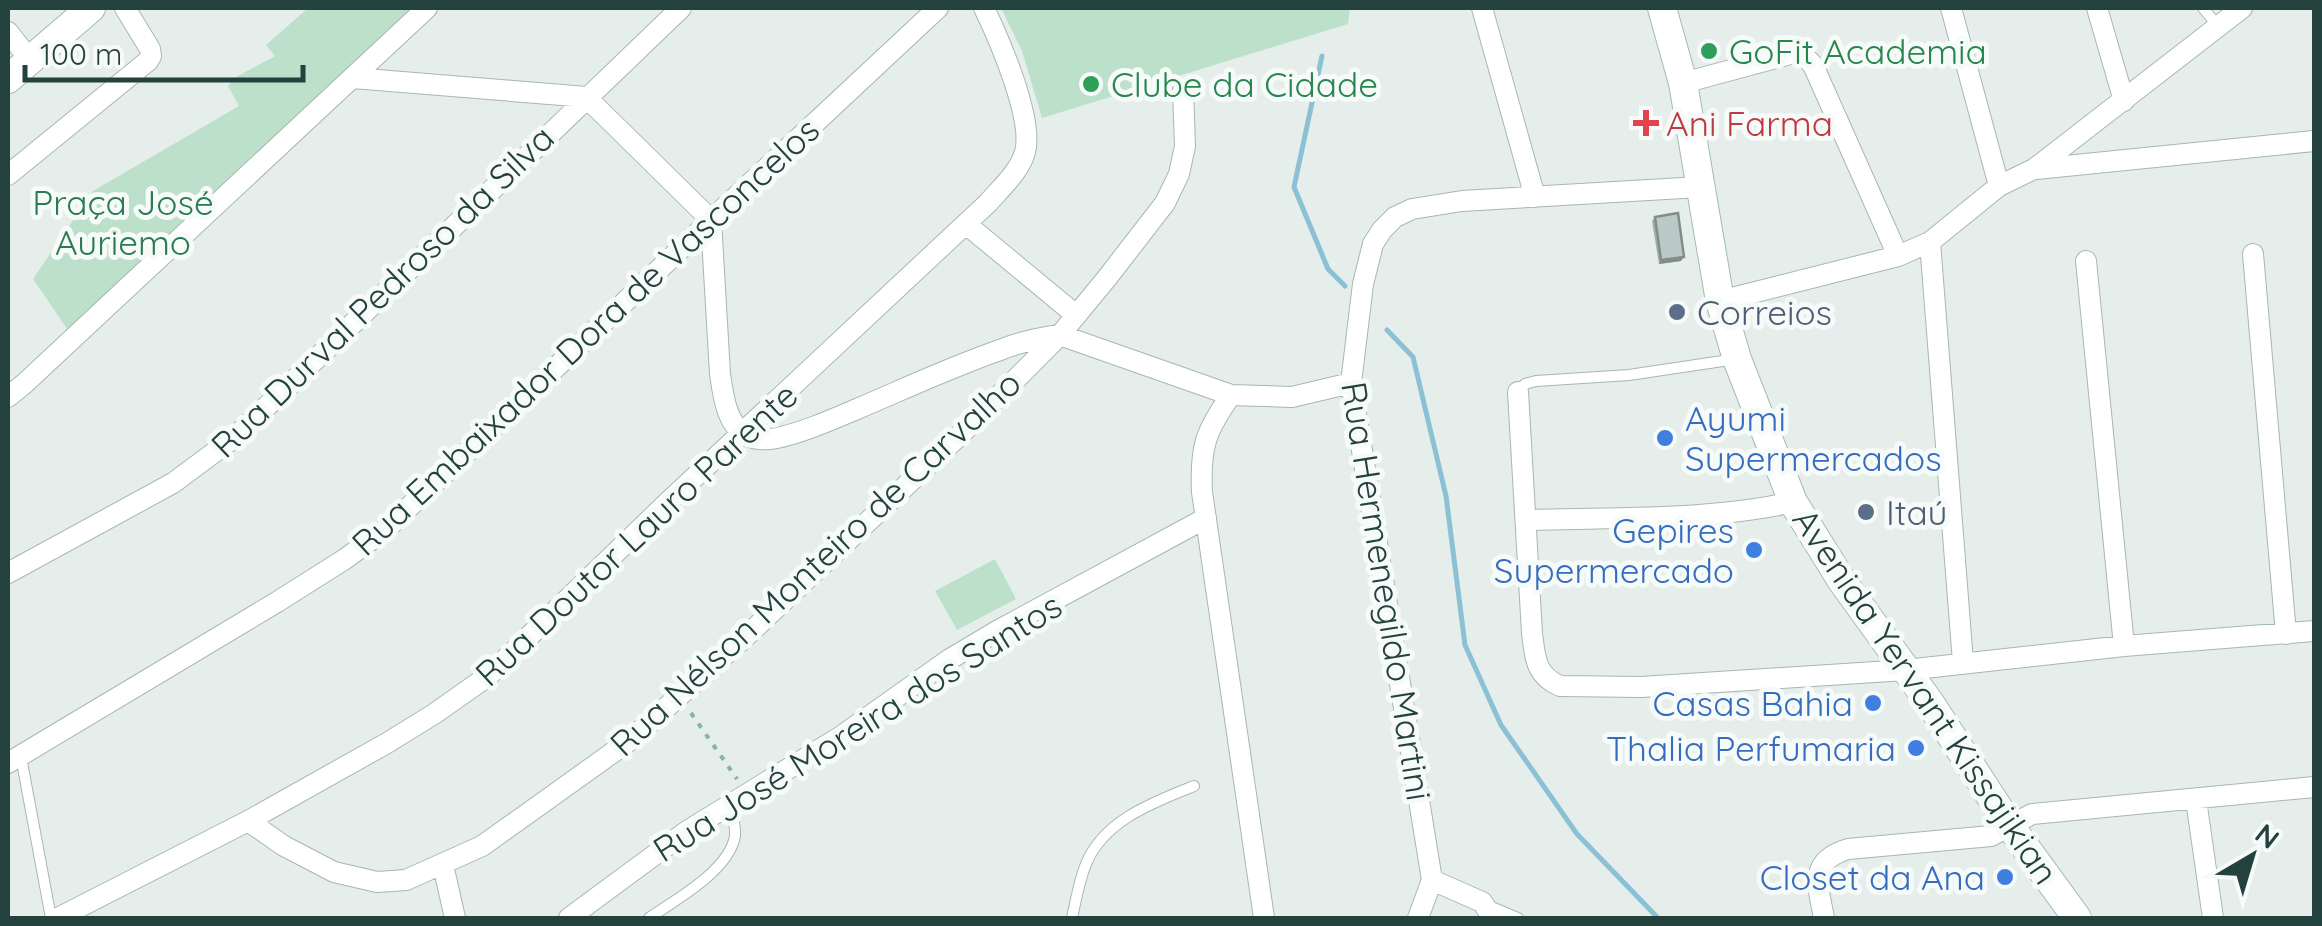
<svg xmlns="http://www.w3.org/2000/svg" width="2322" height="926" font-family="Quicksand,sans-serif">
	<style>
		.green { fill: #bde0cb }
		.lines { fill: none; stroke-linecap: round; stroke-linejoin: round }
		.stream { stroke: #8bc0d5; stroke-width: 5 }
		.lane-casing { stroke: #a7b7b3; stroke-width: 12 }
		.street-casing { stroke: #a7b7b3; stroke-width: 22 }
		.secondary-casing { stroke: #a2bbb5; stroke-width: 30 }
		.path { stroke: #84b3aa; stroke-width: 4; stroke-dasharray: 5 8; stroke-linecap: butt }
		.lane { stroke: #fff; stroke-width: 10 }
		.street { stroke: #fff; stroke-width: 20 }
		.secondary { stroke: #fff; stroke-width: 28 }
		.wall { fill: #a0ada9 }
		.shaded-wall { fill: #828d8a }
		.building { fill: #bac9c5; stroke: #828d8a; stroke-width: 2.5 }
		.leisure-dot { fill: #2e9e5b; stroke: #f6faf9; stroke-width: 4 }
		.health-dot { fill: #e0444e; stroke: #f6faf9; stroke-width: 4 }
		.service-dot { fill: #5c6f8a; stroke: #f6faf9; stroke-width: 4 }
		.shop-dot { fill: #3f7fe0; stroke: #f6faf9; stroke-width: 4 }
		.labels { text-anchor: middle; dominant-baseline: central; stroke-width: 10; stroke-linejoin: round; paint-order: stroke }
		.leisure-label { font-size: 35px; fill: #27864d; stroke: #f6faf9; text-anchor: start }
		.health-label { font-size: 35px; fill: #be3a42; stroke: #f6faf9; text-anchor: start }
		.park-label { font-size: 35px; fill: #2b7a53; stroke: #f6faf9 }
		.street-label { font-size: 35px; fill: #23413d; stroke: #f6faf9 }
		.service-label { font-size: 35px; fill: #4e5e75; stroke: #f6faf9; text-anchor: start }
		.shop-label { font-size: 35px; fill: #366cbe; stroke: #f6faf9; text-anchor: end }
	</style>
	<rect width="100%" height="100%" fill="#e5eeeb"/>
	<path class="green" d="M308 8H412L70 333 33 279 93 191 239 106 228 86 234 78 275 56 266 45Z
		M1001 8H1350L1348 24 1042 118 1022 51Z
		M995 559 1016 599 957 630 935 591Z"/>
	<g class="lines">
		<path class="stream" d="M1322 56 1294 187 1328 269 1345 286
			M1387 330 1413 357 1446 496 1465 645 1501 725 1577 834 1658 918"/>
		<g class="lane-casing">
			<path id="lane" d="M2203 8 2218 26
				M1518 392 1525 384 1536 381 1629 375 1736 359
				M21 757 51 918
				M1487 905 1518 918
				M649 918C675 900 729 871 735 836 736 826 732 814 730 804
				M1072 918C1076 900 1079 881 1086 864 1104 820 1154 802 1194 786"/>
		</g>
		<g class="street-casing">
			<path id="street" d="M1482 8 1535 197
				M1951 8 1999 186
				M2097 8 2124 101
				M8 32 30 60
				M353 78 586 97 711 220 720 374C723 394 726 424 746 435 755 440 767 440 777 438 804 432 831 420 857 409 904 389 951 367 1000 350 1019 342 1039 338 1060 335L1231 395 1292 397 1351 383
				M1683 83 1794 53 1802 54 1813 65 1898 256
				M2036 169 2314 141
				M8 175 148 61 151 56 150 49 125 8
				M966 224 1076 315
				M1930 242 1963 662
				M2253 254 2286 634
				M2086 261 2124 646
				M1720 301 1898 256 1930 242 1999 186 2034 169 2242 8
				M1518 392 1532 633C1535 657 1535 675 1560 686L1641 687 1906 670 2124 646 2314 631
				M1231 395C1205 432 1200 447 1202 492L1264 918
				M8 397 24 384 427 8
				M1527 520C1611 517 1711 521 1793 502
				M8 573 173 483 235 437 681 8
				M8 763 277 602 345 559 386 529 711 220 938 8
				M2196 800 2213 918
				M248 821 284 846 334 872 377 882 406 880 482 846 629 741 756 627 963 432 1060 335 1107 278 1165 203 1179 174 1185 146 1183 90
				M443 865 455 918
				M1432 880 1482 902 1493 918
				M58 918 248 821 387 743 434 714 488 676 667 503 988 203C1001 188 1020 171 1025 152 1034 119 999 39 984 8
				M569 918 687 831 843 735 950 659 997 631 1206 518
				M1418 918 1432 880 1351 383 1363 284 1373 244 1382 230 1395 217 1412 209 1462 201 1700 187
				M1824 918C1818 886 1808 861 1848 849L1991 836 2032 814 2314 787"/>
		</g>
		<g class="secondary-casing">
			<path id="secondary" d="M1662 8 1683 83 1720 301 1737 359 1793 502 1842 581 1930 703 2010 826 2077 918
				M8 79 91 8"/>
		</g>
		<path class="path" d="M691 713 737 779"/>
		<use href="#lane" class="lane"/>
		<use href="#street" class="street"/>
		<use href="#secondary" class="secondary"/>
	</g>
	<path class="wall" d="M1655 217 1681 261 1659 264 1652 221Z"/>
	<path class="shaded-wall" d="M1684 257 1681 261 1659 264 1661 260Z"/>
	<path class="building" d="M1678 213 1684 257 1661 260 1655 217Z"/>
	<g class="leisure-dot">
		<circle cx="1709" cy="51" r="10"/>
		<circle cx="1091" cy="84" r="10"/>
	</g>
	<path class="health-dot" d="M1641 108h10v10h10v10h-10v10h-10v-10h-10v-10h10z"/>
	<g class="service-dot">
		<circle cx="1677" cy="312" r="10"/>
		<circle cx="1866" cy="512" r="10"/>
	</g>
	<g class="shop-dot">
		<circle cx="1665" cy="438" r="10"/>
		<circle cx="1754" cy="550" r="10"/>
		<circle cx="1873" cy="703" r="10"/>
		<circle cx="1916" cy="748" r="10"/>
		<circle cx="2005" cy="877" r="10"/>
	</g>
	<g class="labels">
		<g class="leisure-label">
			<text x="1729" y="51">GoFit Academia</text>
			<text x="1111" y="84">Clube da Cidade</text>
		</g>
		<g class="health-label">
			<text x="1666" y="123">Ani Farma</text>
		</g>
		<g class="park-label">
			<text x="123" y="202">Praça José<tspan x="123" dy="40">Auriemo</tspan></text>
		</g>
		<g class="street-label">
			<text transform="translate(382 291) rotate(-44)">Rua Durval Pedroso da Silva</text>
			<text transform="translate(585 336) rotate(-43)">Rua Embaixador Dora de Vasconcelos</text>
			<text transform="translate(636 534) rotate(-43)">Rua Doutor Lauro Parente</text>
			<text transform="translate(815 563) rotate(-43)">Rua Nélson Monteiro de Carvalho</text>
			<text transform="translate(1387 591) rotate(81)">Rua Hermenegildo Martini</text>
			<text transform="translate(1926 696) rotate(56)">Avenida Yervant Kissajikian</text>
			<text transform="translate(857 727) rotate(-32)">Rua José Moreira dos Santos</text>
		</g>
		<g class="service-label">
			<text x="1697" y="312">Correios</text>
			<text x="1886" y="512">Itaú</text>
		</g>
		<g class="shop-label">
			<text x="1685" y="418" text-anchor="start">Ayumi<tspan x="1685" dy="40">Supermercados</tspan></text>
			<text x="1734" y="530">Gepires<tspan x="1734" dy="40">Supermercado</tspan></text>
			<text x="1853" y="703">Casas Bahia</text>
			<text x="1896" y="748">Thalia Perfumaria</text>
			<text x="1985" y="877">Closet da Ana</text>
		</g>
	</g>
	<rect width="2322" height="926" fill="none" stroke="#23413d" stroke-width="20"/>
	<g transform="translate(2252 856) rotate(38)" stroke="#f6faf9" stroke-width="8" paint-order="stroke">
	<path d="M0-8L18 38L0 25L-18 38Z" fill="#23413d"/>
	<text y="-15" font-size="28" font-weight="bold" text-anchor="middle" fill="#23413d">N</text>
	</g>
	<path d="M25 65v15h278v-15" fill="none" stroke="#23413d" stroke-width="5"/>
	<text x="40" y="65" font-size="30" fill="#23413d" stroke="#f6faf9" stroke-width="8" paint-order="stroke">100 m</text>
</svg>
